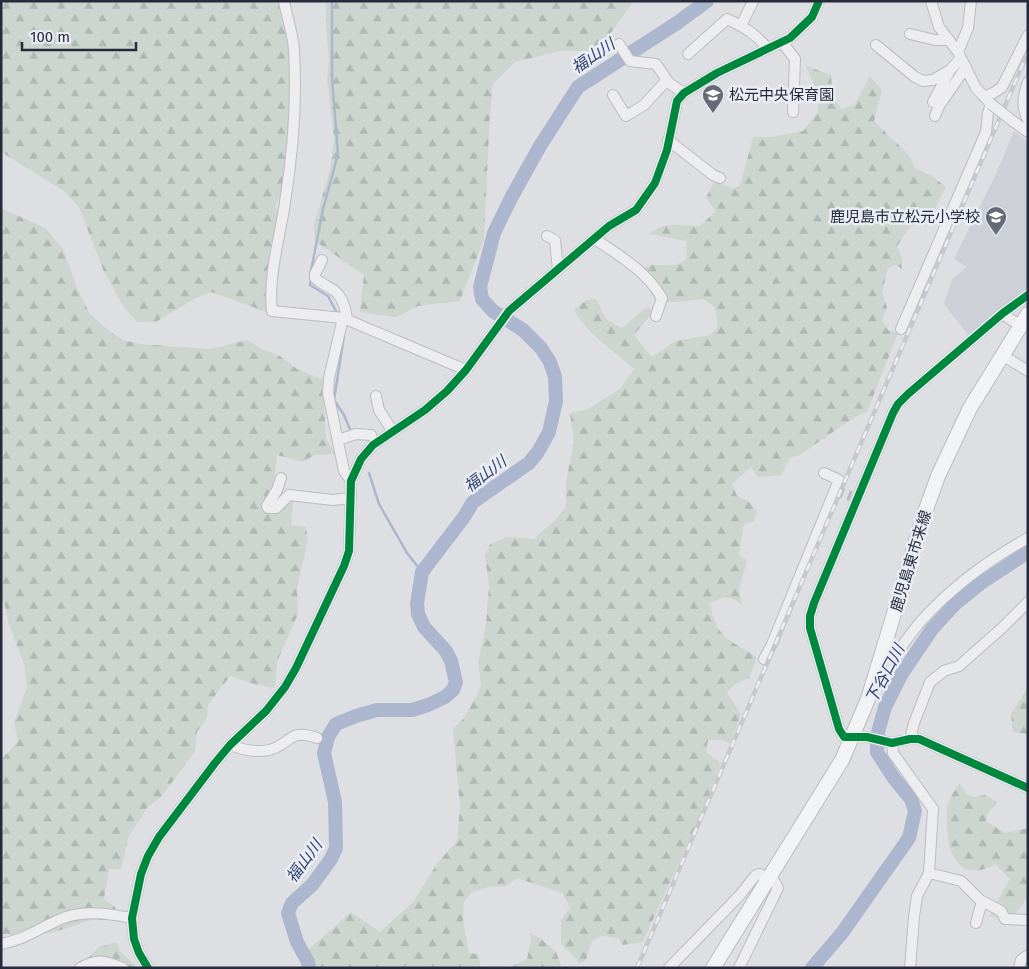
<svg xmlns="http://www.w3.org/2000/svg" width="1029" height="969" font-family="'Fira Sans','Noto Sans JP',sans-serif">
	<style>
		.built { fill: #ced0d8 }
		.forest { fill: url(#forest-firs) }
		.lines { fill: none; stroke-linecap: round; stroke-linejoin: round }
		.stream { stroke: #acb7cf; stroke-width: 2.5 }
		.river { stroke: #acb7cf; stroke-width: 14 }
		.minor-tunnel { stroke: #b9bbc1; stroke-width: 10; stroke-dasharray: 10 5; stroke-linecap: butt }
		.minor-casing { stroke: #bbbcc0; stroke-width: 12 }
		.major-casing { stroke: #babcc1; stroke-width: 16 }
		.minor { stroke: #ededf0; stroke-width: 10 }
		.major { stroke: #f2f3f4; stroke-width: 14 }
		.rail-casing { stroke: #c7c8cb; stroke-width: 4.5 }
		.rail { stroke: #ebedf4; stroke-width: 2.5; stroke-dasharray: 8; stroke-linecap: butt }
		.minor-bridge-casing { stroke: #bbbcc0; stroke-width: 12; stroke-linecap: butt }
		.minor-bridge { stroke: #ededf0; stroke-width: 10 }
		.cycleway-casing { stroke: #ebedf4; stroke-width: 11 }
		.cycleway { stroke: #00873e; stroke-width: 8 }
		.labels { text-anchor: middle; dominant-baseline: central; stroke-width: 5; stroke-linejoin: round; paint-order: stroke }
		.poi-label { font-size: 15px; fill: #262a3b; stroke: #ebedf4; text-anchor: start }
		.street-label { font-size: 15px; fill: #262a3b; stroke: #ebedf4 }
		.water-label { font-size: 16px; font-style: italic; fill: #31436e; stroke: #ebedf4 }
	</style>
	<defs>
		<pattern id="forest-firs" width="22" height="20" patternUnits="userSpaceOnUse" patternTransform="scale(1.25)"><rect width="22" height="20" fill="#ccd6ce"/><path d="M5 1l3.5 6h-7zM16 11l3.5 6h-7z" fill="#afb8b2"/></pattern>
	</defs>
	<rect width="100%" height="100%" fill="#dedfe3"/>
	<path class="built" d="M1014 131 1028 142V290L970 337 944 304 952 279 967 267 954 259 996 174Z"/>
	<path class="forest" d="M1 1H290L293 23 288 199 279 198 275 206 281 220 272 264 266 312 211 292 194 299 156 322H137L123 306 104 272 79 207 64 191 1 152Z
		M326 1H634L607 38 587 51H560L515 62 493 84 490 113 484 239 460 301 418 306 396 317 360 312 364 275 315 241 314 224 330 170 334 138 327 79 329 60 326 26Z
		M806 66 831 75 833 97 842 110 855 104 870 76 882 90 874 121 908 154 915 168 932 176 946 187 932 214 909 228 897 246 902 259V269L896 265 888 268 882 292 887 307 882 320 888 330 898 333 867 412 855 417 798 456 791 457 781 475 758 477 751 467 732 484 737 496 748 501 757 511 754 521 744 524 739 554 747 561 739 589 742 605C729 595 725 595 710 604 712 611 714 620 717 626 725 642 744 647 757 658L749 678 734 685 727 693 741 714 730 744 723 740H708L706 752 721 763 704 807 643 942 623 945 618 938 602 936 592 941 586 960 579 964 576 958 561 944V921L570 907 562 893 517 878 506 886 488 887 472 892 464 902 463 921 469 953 478 954 481 968H312L309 949 351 912 380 932 413 902 438 862 457 841 460 808 453 729 465 717 481 686 478 663 486 623 489 585 485 556 490 544 508 537 534 539 554 521 566 507V481L574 442 570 413 588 409 620 389 634 369C612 349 589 336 574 310L586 300 596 299 607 320 622 328 647 307 654 311 634 335 652 357 675 341 710 335 718 327 715 307 703 299 677 302H656L646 282 633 272 651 265H676L687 259 686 241 649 234C663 221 682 225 700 226L716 211 706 198 714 182 732 188 740 186 753 137H772L803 131 818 112V94Z
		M1 208 45 228 63 249 77 288 90 314 108 330 123 340 141 344 210 349 247 340 262 349 280 356 297 369 327 381 324 405 326 437 335 454 314 455 303 462 277 455 272 499 293 502 291 525 306 527 308 540 297 589 298 614 277 662 275 688 254 684 230 676 208 705 207 717 197 732 195 751 162 796 147 808 129 836 121 869H109L104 899 114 906 121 916 112 920H91L58 931 31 936 1 934V760L18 741 14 722 27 687 24 664 9 625 1 590Z
		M1028 687V734L1013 732 1011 714Z
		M959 783 967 795 973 797 985 795 997 802 988 813 986 821 1005 833 1028 828V896L1010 921 989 916 1010 879 995 864C961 884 947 855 947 824 947 819 946 813 947 808 948 800 955 791 959 783Z
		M530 933 541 939 556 952 562 968H508L527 959 531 941Z
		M116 942 121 952 138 968H78L99 947Z"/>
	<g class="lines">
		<path class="stream" d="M311 271 323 209 338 154 332 78V1
			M311 277 310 285 328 296 338 315
			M344 336 334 400 344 415 350 429
			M369 473 379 504 407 553 422 572"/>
		<path class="river" d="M309 968 308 962 297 942 288 913 292 903 312 885 331 859 336 848 335 802 324 753 328 737 336 724 356 716 377 710H412L428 705 445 697 453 690 456 682 451 661 446 651 424 627 418 614 417 603 422 572 464 517 473 502 529 463 538 452 549 432 556 401 555 377 550 362 541 348 523 330 493 311 482 299 480 287 494 233 511 198 540 146 578 87 677 23 707 1
			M812 968 842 933 909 838 915 811 911 799 893 777 877 752V736L885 707 901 675 932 629 956 603 981 583 1028 552"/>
		<path class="minor-tunnel" d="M834 490 851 496"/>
		<g class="minor-casing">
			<path id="minor" d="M284 1C287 17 293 34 294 50 297 100 293 152 285 202 280 238 268 274 272 311L343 318 466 370
				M741 26 753 1
				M910 34 935 40H948
				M782 42 795 59 793 112
				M619 44 630 61 656 64 669 83 684 93
				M876 45 915 77 923 81 933 80 950 70 961 58
				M958 52 968 28 971 1
				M688 54 727 19C744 27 756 34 768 49
				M1028 82C1023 96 1021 106 1028 120
				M613 95 626 116 644 105 667 80
				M984 97 995 92 1002 87 1028 35
				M933 102 949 72
				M935 116 939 106 966 67
				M1014 122 1028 132
				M668 140 713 175 720 178
				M547 236 555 240 558 270
				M595 239C620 256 646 271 662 298L656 316
				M322 260 315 274V278C320 284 329 286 335 291 344 299 346 310 347 320
				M1028 295 1003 313 908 394 898 404 893 413 814 603 810 616V628L839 729 844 737H867L892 743 910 739H919L1028 788
				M1003 313C1009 320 1018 324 1027 325
				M343 318 329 378 328 393 344 471 351 481
				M901 329 986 132 988 113 991 104 976 88 958 52 939 27 931 1
				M1002 355 1028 371
				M376 396 379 410 393 432
				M338 440 356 434 371 435
				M281 478 277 490 267 506 268 508H276L289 495 333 500 350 498
				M883 653 896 654C905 643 912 631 922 620 952 587 988 560 1028 538
				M764 659 772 644 839 480 824 473
				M910 739 914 723 930 682 944 671 959 666 1002 628 1028 602
				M892 743 893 753 933 809 929 873 917 896 914 917 910 968
				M230 745C243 750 255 753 269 750 292 744 288 728 317 738
				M929 873 961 881 980 900 1001 911 1005 919 1028 920
				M976 923 982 901
				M1 944C25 940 44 925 66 917 87 910 110 914 132 918
				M80 968C98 958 105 961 123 968
				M148 968 139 953 134 939 132 918 141 874 148 856 159 837 215 763 230 745 266 711 285 687 296 668 344 566 349 551 351 481 361 459 373 445 425 410 447 391 466 370 509 311 609 226 636 210 655 183 667 150 677 101 684 93 717 73 790 38 812 17 819 1
				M669 968 740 895 755 876 759 874C767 877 775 879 778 888L739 968
				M1019 968 1021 960 1028 955"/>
		</g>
		<g class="major-casing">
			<path id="major" d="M713 968 842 760 868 699 924 515 938 476 970 408 1028 314"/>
		</g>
		<use href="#minor" class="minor"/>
		<use href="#major" class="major"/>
		<g class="rail-casing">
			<path id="rail" d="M637 968 1028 52"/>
		</g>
		<use href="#rail" class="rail"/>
		<g class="minor-bridge-casing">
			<path id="minor-bridge" d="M991 104 1014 122"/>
		</g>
		<use href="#minor-bridge" class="minor-bridge"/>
		<g class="cycleway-casing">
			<path id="cycleway" d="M1028 295 1003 313 908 394 898 404 893 413 814 603 810 616V628L839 729 844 737H867L892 743 910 739H919L1028 788
				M148 968 139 953 134 939 132 918 141 874 148 856 159 837 215 763 230 745 266 711 285 687 296 668 344 566 349 551 351 481 361 459 373 445 425 410 447 391 466 370 509 311 609 226 636 210 655 183 667 150 677 101 684 93 717 73 790 38 812 17 819 1"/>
		</g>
		<use href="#cycleway" class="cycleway"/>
	</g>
	<defs>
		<g id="school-pin" transform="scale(1.125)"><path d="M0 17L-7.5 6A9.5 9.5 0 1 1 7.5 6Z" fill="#666976" stroke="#ebedf4"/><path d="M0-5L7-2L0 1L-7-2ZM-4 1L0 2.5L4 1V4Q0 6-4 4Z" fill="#fff"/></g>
	</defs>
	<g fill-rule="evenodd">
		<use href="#school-pin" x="713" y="95"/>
		<use href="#school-pin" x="996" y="217"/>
	</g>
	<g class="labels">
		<g class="poi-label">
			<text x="729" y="95">松元中央保育園</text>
			<text x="980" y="217" text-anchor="end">鹿児島市立松元小学校</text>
		</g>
		<g class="street-label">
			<text transform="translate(911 561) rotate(-73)">鹿児島東市来線</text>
		</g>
		<g class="water-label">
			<text transform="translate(593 56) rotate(-34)">福山川</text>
			<text transform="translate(485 474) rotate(-37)">福山川</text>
			<text transform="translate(885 674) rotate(-62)">下谷口川</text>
			<text transform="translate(304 861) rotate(-54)">福山川</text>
		</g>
	</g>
	<rect width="1029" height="969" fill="none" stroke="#262a3b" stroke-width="5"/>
	<path d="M22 42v8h114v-8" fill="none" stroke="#262a3b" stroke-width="2.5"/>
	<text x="30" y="42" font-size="15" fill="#262a3b" stroke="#ebedf4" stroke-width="4" paint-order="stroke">100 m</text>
</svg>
